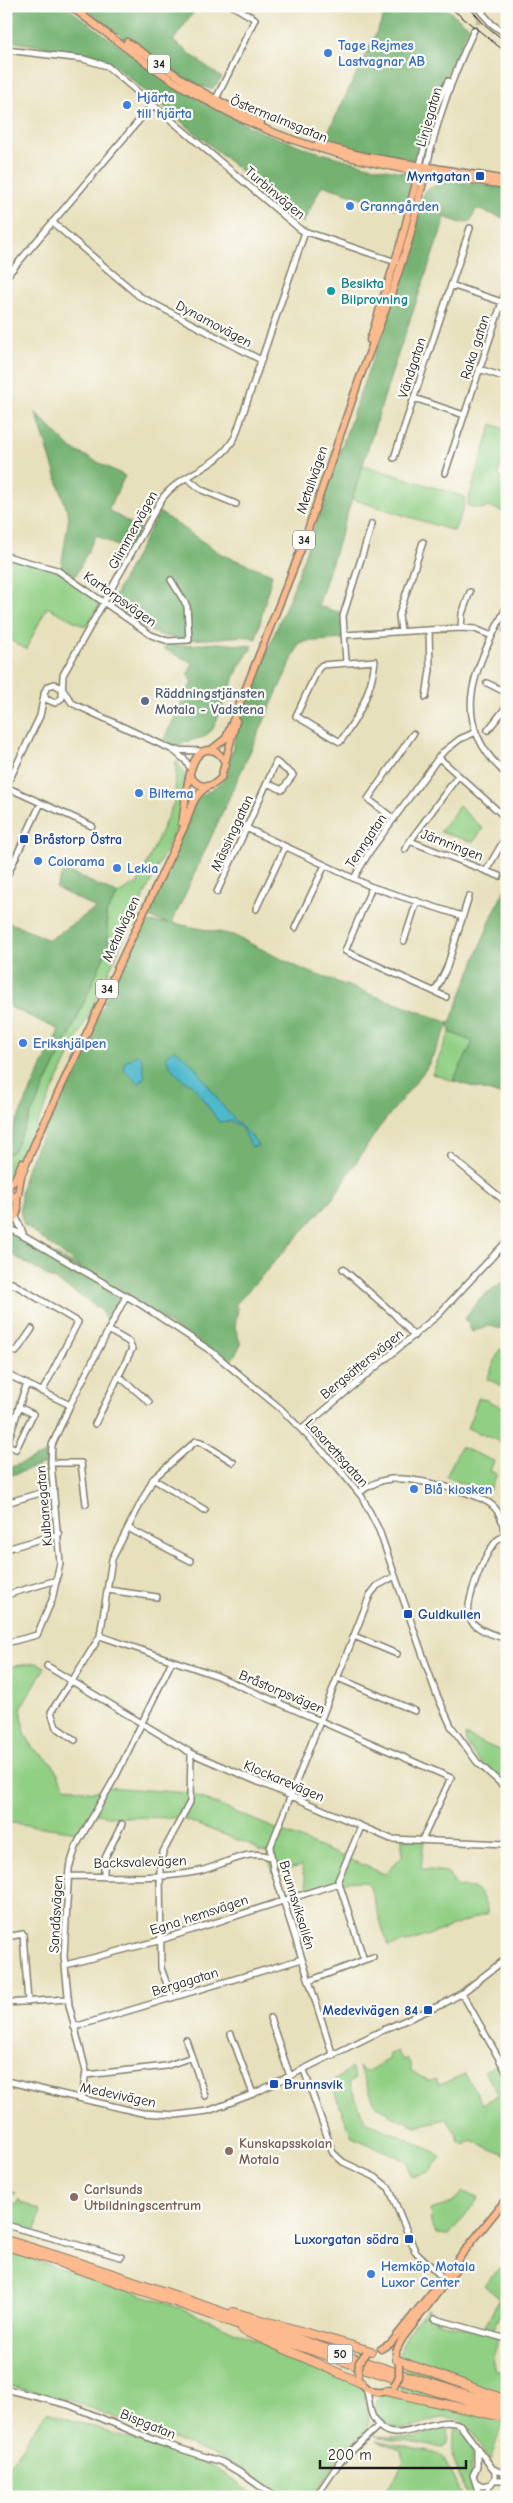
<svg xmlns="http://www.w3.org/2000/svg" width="513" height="2503" font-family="'Comic Neue',sans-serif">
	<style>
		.green { fill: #91cf84; stroke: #567650 }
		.forest { fill: #74b272; stroke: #486747 }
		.water { fill: #4fb9cc; stroke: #366a74 }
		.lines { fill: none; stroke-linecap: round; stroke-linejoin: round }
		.minor-tunnel { stroke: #beb99c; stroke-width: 5; stroke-dasharray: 5 2.5; stroke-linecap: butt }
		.minor-casing { stroke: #827e6c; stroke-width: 8 }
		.major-casing { stroke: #827e6c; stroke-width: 9 }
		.highway-casing { stroke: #827e6c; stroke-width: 10 }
		.minor { stroke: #fff; stroke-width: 5 }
		.major { stroke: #fcba8e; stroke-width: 6 }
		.highway { stroke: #fcba8e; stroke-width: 8 }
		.rail { stroke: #1c1c1c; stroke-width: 1 }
		.major-bridge-casing { stroke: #827e6c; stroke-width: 9; stroke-linecap: butt }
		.major-bridge { stroke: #fcba8e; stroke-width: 6 }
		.shop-dot { fill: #3f7fe0; stroke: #fdfcf7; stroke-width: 2 }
		.transit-dot { fill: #1a4fb4; stroke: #fdfcf7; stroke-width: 2 }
		.culture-dot { fill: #0f9aa8; stroke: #fdfcf7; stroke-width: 2 }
		.service-dot { fill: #5c6f8a; stroke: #fdfcf7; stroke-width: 2 }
		.education-dot { fill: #8d6e63; stroke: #fdfcf7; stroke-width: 2 }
		.labels { text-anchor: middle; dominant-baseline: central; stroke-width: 4.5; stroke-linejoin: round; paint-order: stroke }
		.shield { fill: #fdfcf7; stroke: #605f5e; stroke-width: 1 }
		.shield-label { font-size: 12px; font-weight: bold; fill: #1c1c1c }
		.shop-label { font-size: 14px; font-weight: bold; fill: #366cbe; stroke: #fdfcf7; text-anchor: start }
		.street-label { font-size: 14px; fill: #1c1c1c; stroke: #fdfcf7 }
		.transit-label { font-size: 14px; font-weight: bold; fill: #164399; stroke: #fdfcf7; text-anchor: end }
		.culture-label { font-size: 14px; font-weight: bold; fill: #0d838f; stroke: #fdfcf7; text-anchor: start }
		.service-label { font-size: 14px; font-weight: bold; fill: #4e5e75; stroke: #fdfcf7; text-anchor: start }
		.education-label { font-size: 14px; font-weight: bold; fill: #785e54; stroke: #fdfcf7; text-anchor: start }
	</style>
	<rect width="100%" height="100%" fill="#fdfcf7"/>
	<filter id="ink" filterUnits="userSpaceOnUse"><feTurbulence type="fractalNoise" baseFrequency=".02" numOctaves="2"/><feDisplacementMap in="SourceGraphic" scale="10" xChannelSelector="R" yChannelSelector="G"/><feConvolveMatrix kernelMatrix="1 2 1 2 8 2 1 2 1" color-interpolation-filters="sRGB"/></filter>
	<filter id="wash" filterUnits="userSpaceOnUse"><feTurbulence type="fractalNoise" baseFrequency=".0096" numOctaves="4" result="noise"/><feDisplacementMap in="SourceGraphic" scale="20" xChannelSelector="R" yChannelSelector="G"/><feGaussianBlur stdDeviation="1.12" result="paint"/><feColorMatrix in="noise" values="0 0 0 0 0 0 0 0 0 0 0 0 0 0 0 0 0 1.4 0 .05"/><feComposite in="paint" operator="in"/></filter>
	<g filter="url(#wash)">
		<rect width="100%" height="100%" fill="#e7e0bc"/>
		<path class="green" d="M492 424 507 430V449L498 473 501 479 507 481V513L491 507 479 509 467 505Z
			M363 465 465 497 463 509 454 531 352 499Z
			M6 557C44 566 76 570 99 605L86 627 47 607 26 649 6 638Z
			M176 761C194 777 181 812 174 832L34 1131 6 1183V1155L13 1151 70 1034 109 945 106 913 118 894 138 883 175 800Z
			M459 806 483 829 473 842 440 832Z
			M450 1032 473 1042 453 1081 432 1074Z
			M500 1349 507 1352V1388L487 1379Z
			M479 1397 507 1409V1433L503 1443 467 1428Z
			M460 1447 494 1461 490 1471 497 1474 490 1490 485 1487 484 1492 446 1477Z
			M37 1663 45 1667 21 1708 25 1733 33 1748 52 1763 65 1786 93 1792 107 1787 189 1793 385 1874 402 1856V1838L424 1839 421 1869 447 1872 457 1887C480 1888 481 1891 488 1913L415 1940 388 1946 370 1887 365 1881 337 1882 308 1891 301 1866 272 1873 268 1852 260 1851 254 1846 180 1818 115 1817 92 1813 78 1832 6 1822V1667Z
			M465 1735 503 1752 507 1744V1785C494 1774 465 1753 465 1735Z
			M397 2051 403 2060 407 2058 412 2068 410 2070 429 2082 436 2079 439 2085 465 2074 483 2104 499 2095 484 2071 498 2064 507 2079V2156L471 2140 464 2145 458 2141 457 2134 446 2119 416 2126 389 2115V2113L376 2106 359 2067 366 2072 390 2058 388 2055Z
			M351 2068 355 2078 349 2083 365 2121 431 2150 441 2158 428 2172 411 2177 407 2161 352 2137 331 2083Z
			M6 2183 10 2190 16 2193 11 2196 10 2202 17 2204 20 2199 22 2203 41 2210 35 2233 6 2226Z
			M463 2192 479 2198 449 2235 436 2234 431 2223 430 2210 450 2204Z
			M6 2251 164 2302 281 2350C285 2358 295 2362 303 2360L352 2381 364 2391 369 2422 367 2428 337 2460 314 2497H284L258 2478 220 2457 72 2401 6 2385Z
			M507 2261V2307L497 2320 492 2335 499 2337 493 2358 496 2371 507 2374V2426L501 2425 490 2463C480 2449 475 2428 458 2420 432 2409 409 2441 385 2423 378 2417 375 2412 376 2403L382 2395H399L407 2363 400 2357C397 2340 418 2321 428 2308L435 2321 481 2332 500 2299 484 2285Z
			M47 2412 212 2466 258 2497H6V2469Z
			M448 2427 447 2443 443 2448 375 2436 415 2438 436 2428Z
			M455 2428C484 2446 468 2454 471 2477 472 2484 476 2490 477 2497H469C457 2471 448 2458 455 2428Z
			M377 2440 438 2454 446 2461 463 2497H380L397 2475 403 2461 401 2450Z"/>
		<path class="forest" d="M6 6H65L158 74 231 117 261 132 314 151 365 165 406 173 410 175 412 183 406 212 322 185 303 223 114 65 95 55 9 41 6 38Z
			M82 6H198L173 41 222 78 212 89C185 87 107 25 82 6Z
			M389 6H443L469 27 432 103 419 156 413 160 323 143Z
			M445 181 507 187V219L476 209 471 221 461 223 444 217V222L394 366 318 606 342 613 344 639 300 642 172 923 233 935 304 970 450 1023 493 914 507 885V1097L453 1081 473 1042 450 1032 449 1024 426 1069 378 1129 333 1198 235 1305 238 1308 235 1327 241 1345 229 1364 126 1296 109 1322C103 1318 103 1311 97 1307 68 1287 37 1270 6 1251V1230L83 1269 24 1225C17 1209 21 1187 26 1170L142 922 168 923 144 916 197 799 222 782 227 772 241 714 293 589 358 399 408 262 424 191Z
			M36 413 72 449 125 476 108 510 140 529 128 552 96 535 75 577 61 568 69 517Z
			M159 512 221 554 272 574 256 639C244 635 233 637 221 638 187 641 159 641 132 620 124 614 117 609 112 601Z
			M167 643 173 646 218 643 253 646 239 667 213 729 204 737 185 742 177 748 163 741 192 682 188 674 193 663 164 649Z
			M64 870 118 894 106 913 109 945 70 1034 13 1151 6 1155V1144L59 1030 6 1005V921L49 940 96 908 56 888Z
			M507 1279V1320L501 1329 490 1326 472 1332 465 1318 481 1297Z
			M49 1453 52 1487 47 1489 44 1464 6 1477V1469Z"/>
		<path class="water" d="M174 1050C194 1057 216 1101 232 1117 240 1127 252 1134 258 1146L252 1147 242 1129 232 1121 219 1122 192 1084C179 1079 169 1068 166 1055Z
			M138 1054 142 1061 145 1076 139 1084 124 1069V1063Z"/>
	</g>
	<g filter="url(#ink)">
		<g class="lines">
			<path class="minor-tunnel" d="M474 30 484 11"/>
			<g class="minor-casing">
				<path id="minor" d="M476 6 492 24 507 35
					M484 10 486 6
					M6 50 83 59 107 66 301 230 396 262
					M215 101 255 19 233 6
					M420 165 432 115 448 81
					M427 166C437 118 453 75 474 30
					M52 222 139 296 261 360
					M6 277 153 104
					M451 285 502 302
					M479 369 507 378
					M414 398 464 415
					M394 458 470 228
					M445 473 507 287
					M187 478 202 490 236 504
					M6 556 57 570 151 635 168 641 189 640 187 606 171 580
					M507 606C476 668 445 719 507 775
					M461 628 462 614 470 592
					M506 630H507
					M401 631 399 615 423 542
					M344 635 461 628 475 629 492 636
					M375 661C371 693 359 716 340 742L296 716 318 669 322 665Z
					M346 662 343 616 372 524
					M487 683 507 693
					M61 688 54 684 47 687 44 693 46 699 55 703 62 698 63 675 161 500C182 471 216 471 235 437L305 232
					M63 690 72 703 78 706 173 750 185 760 190 768
					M426 697 430 670 429 630
					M488 730 507 706
					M173 750 200 751
					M438 757 507 819
					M458 776 410 841 486 871 507 835
					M6 787 40 716 44 695
					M6 787 92 826
					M394 819 368 799 413 734
					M246 828 372 887 462 916
					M405 849 410 841
					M486 871 499 876
					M6 878 41 803
					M354 878 370 851 442 753 460 739 476 732
					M372 887 345 951 446 997
					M217 892 267 783 282 790 293 775 276 762 267 783
					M256 909 285 847
					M295 928 325 865
					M404 941 417 901
					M435 992 447 967 469 896
					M450 1156 507 1203
					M16 1217 23 1233
					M6 1226 140 1304 211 1351 281 1409 335 1464 362 1497 379 1530 436 1693 451 1726 477 1762 507 1789
					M343 1269 394 1314 414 1336
					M6 1291 12 1283 78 1322 42 1392
					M6 1347 16 1352 32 1329
					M6 1374 70 1405
					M119 1376 149 1402
					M19 1407 33 1414 16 1449 6 1444C16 1424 18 1404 27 1384
					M95 1424 132 1349 129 1342 108 1330
					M302 1429 438 1315 507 1241
					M51 1463H81L86 1504
					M153 1479 205 1510
					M359 1493C368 1486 379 1480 391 1479 411 1477 480 1492 494 1507 502 1515 503 1526 505 1536
					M6 1503 54 1489
					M128 1528 191 1561
					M507 1536C502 1537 497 1539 494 1544 484 1556 463 1605 470 1619 477 1631 495 1635 507 1639
					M6 1549 59 1534
					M108 1590 157 1597
					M6 1595 57 1580
					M100 1636 215 1675 451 1778 422 1840
					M354 1636 397 1654
					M6 1643 37 1635 52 1600 60 1563 51 1463 52 1445 70 1405 126 1296
					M47 1666 191 1753 391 1839 507 1844
					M338 1678 415 1711
					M71 1681 51 1712 56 1727 75 1740
					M72 1681 100 1636 112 1559 153 1479 196 1441 201 1442 233 1462
					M68 1876C111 1876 157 1880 200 1871 221 1866 249 1848 270 1857
					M104 1876V1860L122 1824
					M6 1937 23 1934 28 2002
					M364 1960 373 1957
					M65 1965 154 1942 339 1883
					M309 1981 364 1960 338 1880 361 1827
					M462 1993 507 2073
					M172 1998 161 1968 160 1866 163 1852 190 1802 191 1753
					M6 2003 68 1999
					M270 2018 290 2076
					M74 2027 302 1959
					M231 2034 253 2094
					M186 2040 205 2096
					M333 2056 273 1868 270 1848 370 1595 377 1586 395 1576
					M304 2070 333 2153 343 2162 375 2177 389 2188 415 2251 444 2279
					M86 2075 166 2066 192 2057
					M6 2081 142 2113 176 2115 208 2111 253 2094 383 2030 443 2004 462 1993 507 1958
					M82 2099 86 2071 69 2005 64 1956 69 1868 77 1844 117 1774 172 1661
					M6 2225 121 2257
					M504 2231 507 2233
					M435 2319 507 2339
					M366 2388C369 2397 369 2407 372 2415 390 2457 432 2411 460 2425L495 2472V2478L491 2484 482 2486 477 2483
					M6 2389 69 2405 159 2442 222 2462 244 2475 275 2497
					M477 2449V2467L473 2475 480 2497
					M493 2469 507 2474
					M494 2480H507
					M316 2497 339 2463 379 2425
					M487 2497 489 2485"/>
			</g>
			<g class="major-casing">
				<path id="major" d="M70 6C111 36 151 69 195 94 292 152 396 171 507 185
					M127 42 197 89 261 123
					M317 144 363 156 507 180
					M370 340 402 239 419 170
					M211 750 226 738 302 547 359 380 390 298 409 240 427 166
					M190 776C199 789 211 789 221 778L236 721
					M182 823C186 806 186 749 209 750 217 750 223 757 226 765
					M6 1189 14 1181 22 1163
					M6 1191C22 1198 22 1217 6 1224
					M17 1200 21 1176 37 1138 186 823C191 808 193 796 207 787
					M381 2349 391 2343 507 2198
					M396 2358V2351L402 2339 459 2265
					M359 2380C366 2391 377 2395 389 2390"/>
			</g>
			<g class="highway-casing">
				<path id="highway" d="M6 2240C175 2290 337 2359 507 2406
					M6 2246C175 2297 337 2366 507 2412
					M233 2312 371 2351
					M242 2330 361 2383
					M397 2360 507 2400
					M386 2391 507 2418"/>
			</g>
			<use href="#minor" class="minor"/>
			<use href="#major" class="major"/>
			<use href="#highway" class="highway"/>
			<path class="rail" d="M448 6 507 53
				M468 6 484 24 507 43"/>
			<g class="major-bridge-casing">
				<path id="major-bridge" d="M358 2375 359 2362 366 2353
					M394 2386 399 2376V2364"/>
			</g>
			<use href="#major-bridge" class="major-bridge"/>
		</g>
	</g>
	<g class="shop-dot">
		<circle cx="328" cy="53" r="5"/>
		<circle cx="127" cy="105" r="5"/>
		<circle cx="350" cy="206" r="5"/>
		<circle cx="139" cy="793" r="5"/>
		<circle cx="38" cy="861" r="5"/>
		<circle cx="117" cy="868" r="5"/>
		<circle cx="23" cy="1043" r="5"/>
		<circle cx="414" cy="1489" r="5"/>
		<circle cx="371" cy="2274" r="5"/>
	</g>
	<g class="transit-dot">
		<rect x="475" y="171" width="10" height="10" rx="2.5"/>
		<rect x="19" y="834" width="10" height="10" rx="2.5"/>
		<rect x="403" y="1609" width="10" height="10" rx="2.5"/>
		<rect x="423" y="2005" width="10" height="10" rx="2.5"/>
		<rect x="269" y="2079" width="10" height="10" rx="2.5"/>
		<rect x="404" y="2234" width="10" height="10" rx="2.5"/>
	</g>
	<circle class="culture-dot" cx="331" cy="291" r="5"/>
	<circle class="service-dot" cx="145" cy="701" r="5"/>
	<g class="education-dot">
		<circle cx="229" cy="2151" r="5"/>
		<circle cx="74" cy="2197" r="5"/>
	</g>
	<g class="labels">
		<g class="shield">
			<rect x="148" y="54.5" width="22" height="19" rx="4"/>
			<rect x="293" y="530.5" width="22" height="19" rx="4"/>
			<rect x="96" y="979.5" width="22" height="19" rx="4"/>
			<rect x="327.5" y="2344.5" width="25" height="19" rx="4"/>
		</g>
		<g class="shield-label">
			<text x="159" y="64">34</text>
			<text x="304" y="540">34</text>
			<text x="107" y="989">34</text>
			<text x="340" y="2354">50</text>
		</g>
		<g class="shop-label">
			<text x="338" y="45">Tage Rejmes<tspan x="338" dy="16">Lastvagnar AB</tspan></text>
			<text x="137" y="97">Hjärta<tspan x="137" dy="16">till hjärta</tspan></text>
			<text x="360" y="206">Granngården</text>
			<text x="149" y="793">Biltema</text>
			<text x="48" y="861">Colorama</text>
			<text x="127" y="868">Lekia</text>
			<text x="33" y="1043">Erikshjälpen</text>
			<text x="424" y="1489">Blå kiosken</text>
			<text x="381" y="2266">Hemköp Motala<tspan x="381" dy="16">Luxor Center</tspan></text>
		</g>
		<g class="street-label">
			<text transform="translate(429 117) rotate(-74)">Linjegatan</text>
			<text transform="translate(279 119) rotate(22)">Östermalmsgatan</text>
			<text transform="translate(275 193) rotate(40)">Turbinvägen</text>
			<text transform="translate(214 324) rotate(28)">Dynamovägen</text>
			<text transform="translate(475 347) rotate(-72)">Raka gatan</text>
			<text transform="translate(412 368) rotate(-72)">Vändgatan</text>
			<text transform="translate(312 480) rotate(-71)">Metallvägen</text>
			<text transform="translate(133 530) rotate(-61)">Glimmervägen</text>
			<text transform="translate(120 599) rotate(35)">Kartorpsvägen</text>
			<text transform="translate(232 833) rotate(-65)">Mässinggatan</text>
			<text transform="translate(366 841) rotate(-56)">Tenngatan</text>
			<text transform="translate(452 845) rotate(21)">Järnringen</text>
			<text transform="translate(121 929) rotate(-65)">Metallvägen</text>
			<text transform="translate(362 1364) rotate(-39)">Bergsättersvägen</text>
			<text transform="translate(337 1453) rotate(48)">Lasarettsgatan</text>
			<text transform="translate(44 1506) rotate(-95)">Kulbanegatan</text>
			<text transform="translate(282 1692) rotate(23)">Bråstorpsvägen</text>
			<text transform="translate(284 1781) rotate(23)">Klockarevägen</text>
			<text transform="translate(140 1862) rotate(-2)">Backsvalevägen</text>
			<text transform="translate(297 1905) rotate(73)">Brunnsviksallén</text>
			<text transform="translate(56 1914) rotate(-87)">Sandåsvägen</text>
			<text transform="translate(199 1915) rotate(-18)">Egna hemsvägen</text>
			<text transform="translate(185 1982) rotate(-17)">Bergagatan</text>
			<text transform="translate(118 2095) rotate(12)">Medevivägen</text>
			<text transform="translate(148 2424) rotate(22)">Bispgatan</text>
		</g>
		<g class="transit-label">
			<text x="470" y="176">Myntgatan</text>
			<text x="34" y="839" text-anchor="start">Bråstorp Östra</text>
			<text x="418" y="1614" text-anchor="start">Guldkullen</text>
			<text x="418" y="2010">Medevivägen 84</text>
			<text x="284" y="2084" text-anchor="start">Brunnsvik</text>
			<text x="399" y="2239">Luxorgatan södra</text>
		</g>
		<g class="culture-label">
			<text x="341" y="283">Besikta<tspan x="341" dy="16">Bilprovning</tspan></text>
		</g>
		<g class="service-label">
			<text x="155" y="693">Räddningstjänsten<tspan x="155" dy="16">Motala - Vadstena</tspan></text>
		</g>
		<g class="education-label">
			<text x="239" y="2143">Kunskapsskolan<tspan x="239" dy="16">Motala</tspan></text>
			<text x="84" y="2189">Carlsunds<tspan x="84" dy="16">Utbildningscentrum</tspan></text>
		</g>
	</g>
	<rect width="513" height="2503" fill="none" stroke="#fdfcf7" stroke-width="25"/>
	<path d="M320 2460v8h146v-8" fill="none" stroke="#1c1c1c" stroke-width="2.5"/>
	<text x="328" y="2460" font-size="15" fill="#1c1c1c" stroke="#fdfcf7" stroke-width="4" paint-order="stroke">200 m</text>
</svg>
